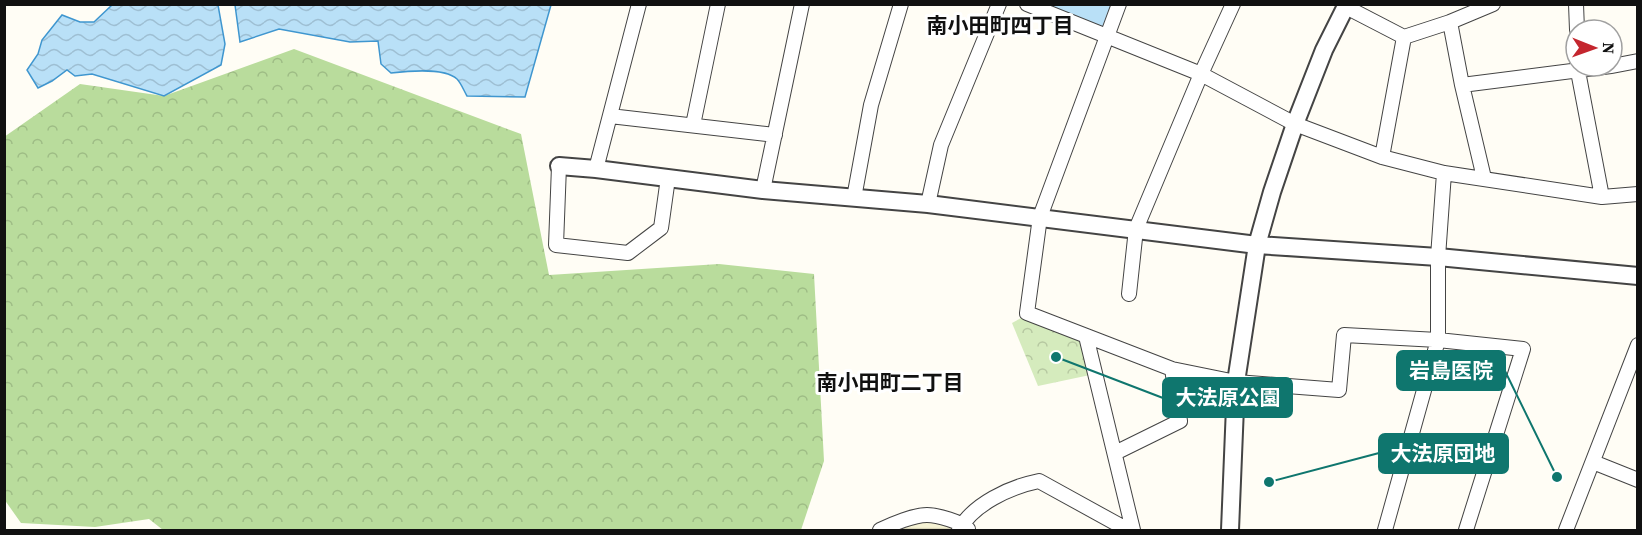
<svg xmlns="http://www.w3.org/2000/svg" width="1642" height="535" font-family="'Source Serif 4','Noto Sans JP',serif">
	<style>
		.farmland { fill: url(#farmland-rules) }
		.forest { fill: url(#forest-crowns) }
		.park { fill: url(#park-crowns) }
		.water { fill: url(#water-waves); stroke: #3f96cf; stroke-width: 1.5 }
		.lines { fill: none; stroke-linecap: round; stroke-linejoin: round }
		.river { stroke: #b9e0f7; stroke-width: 24 }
		.minor-casing { stroke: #444; stroke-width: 16 }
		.tertiary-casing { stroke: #444; stroke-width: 20 }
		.minor { stroke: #fff; stroke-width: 14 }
		.tertiary { stroke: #fff; stroke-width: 16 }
		.labels { text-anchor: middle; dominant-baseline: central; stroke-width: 6; stroke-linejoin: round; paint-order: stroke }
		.neighbourhood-label { font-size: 21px; font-weight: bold; fill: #111; stroke: #fff }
		.leader { fill: none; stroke: #0f766e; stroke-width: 2 }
		.callout-dot { fill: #0f766e; stroke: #fff; stroke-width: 2 }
		.callout { fill: #0f766e; stroke: #0f766e; stroke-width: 2 }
		.callout-label { font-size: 21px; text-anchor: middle; font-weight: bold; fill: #fff }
	</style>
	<defs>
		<pattern id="farmland-rules" width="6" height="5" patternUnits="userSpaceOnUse" patternTransform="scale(1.5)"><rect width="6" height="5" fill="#f6f3d4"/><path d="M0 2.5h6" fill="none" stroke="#d2cfb5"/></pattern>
		<pattern id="forest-crowns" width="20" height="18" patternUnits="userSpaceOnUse" patternTransform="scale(1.5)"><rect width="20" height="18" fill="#b9dc9c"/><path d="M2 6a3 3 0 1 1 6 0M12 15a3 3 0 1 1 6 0" fill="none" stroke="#9ebc85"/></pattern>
		<pattern id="park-crowns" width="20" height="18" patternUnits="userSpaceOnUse" patternTransform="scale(1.5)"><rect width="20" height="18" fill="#d5ebbd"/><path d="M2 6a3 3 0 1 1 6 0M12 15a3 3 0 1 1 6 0" fill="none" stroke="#b6c8a1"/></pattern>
		<pattern id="water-waves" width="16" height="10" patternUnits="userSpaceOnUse" patternTransform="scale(1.5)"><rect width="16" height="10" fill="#b9e0f7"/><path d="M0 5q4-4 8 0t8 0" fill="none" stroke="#9ebfd3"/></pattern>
	</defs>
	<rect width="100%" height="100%" fill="#fffdf5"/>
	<path class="farmland" d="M928 518 959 525 956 530H888Z"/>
	<path class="forest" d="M294 49 521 134 549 275 719 264 814 274 824 461 801 530H163L149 519 95 527 21 523 4 499V137L80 84 164 96Z"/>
	<path class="park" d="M1021 318 1081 339 1090 375 1038 386 1012 323Z"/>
	<path class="water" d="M112 5H218L225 44 221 65 164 96 92 74 75 76 67 70 52 81 38 88 27 70 38 54 42 40 62 15 80 22H94Z
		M235 5V4L551 5 525 97 467 96C464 91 461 83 457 79 444 67 408 71 391 73L381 64 378 41 350 42 279 29 240 42Z"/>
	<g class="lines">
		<path class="river" d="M1047 4 1084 18 1105 13 1108 4"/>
		<g class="minor-casing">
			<path id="minor" d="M1027 4 1201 74 1295 124 1382 157 1444 173 1602 197 1638 194
				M1119 4 1040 217 1027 313 1172 369 1236 382 1339 390 1344 335 1438 340 1523 349 1466 530
				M1576 4 1577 30
				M1346 7 1404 37 1382 157
				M1404 37 1450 22
				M1577 66 1602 197
				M1612 66 1638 61
				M1462 85 1611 66
				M610 116 775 135
				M693 125 718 4
				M559 166 556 245 628 253 661 228 668 178
				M596 169 639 4
				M1484 178 1462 85 1450 22 1493 4
				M763 190 802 4
				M854 198 871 105 901 4
				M928 204 941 145 999 4
				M1129 294 1136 229 1201 74 1233 4
				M1086 336 1133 530
				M1115 453 1180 421 1172 369
				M1593 462 1638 480
				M880 530C892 524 914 515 927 515 937 515 962 522 968 529
				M959 530C973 504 1010 487 1039 481L1128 530
				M1385 530 1438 340V257L1444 173
				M1566 530 1638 345"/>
		</g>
		<g class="tertiary-casing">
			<path id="tertiary" d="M559 166 596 169 763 190 928 204 1257 245 1438 257 1638 276
				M1230 530 1236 382 1257 245 1272 192 1295 124 1324 50 1347 4"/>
		</g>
		<use href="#minor" class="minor"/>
		<use href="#tertiary" class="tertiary"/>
	</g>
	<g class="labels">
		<g class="neighbourhood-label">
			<text x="1000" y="25">南小田町四丁目</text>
			<text x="890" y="382">南小田町二丁目</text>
		</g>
	</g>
	<path class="leader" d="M1557 477L1505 371M1056 357L1163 398M1269 482L1379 453"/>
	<g class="callout-dot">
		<circle cx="1557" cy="477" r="6"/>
		<circle cx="1056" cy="357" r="6"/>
		<circle cx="1269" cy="482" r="6"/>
	</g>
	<g class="callout">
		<rect x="1397" y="351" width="108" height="39" rx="6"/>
		<rect x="1163" y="378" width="129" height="39" rx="6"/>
		<rect x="1379" y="434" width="129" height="39" rx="6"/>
	</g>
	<g class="callout-label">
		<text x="1451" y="378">岩島医院</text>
		<text x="1228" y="405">大法原公園</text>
		<text x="1443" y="461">大法原団地</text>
	</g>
	<rect width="1642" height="535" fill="none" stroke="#111111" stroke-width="12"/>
	<g transform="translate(1594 48) rotate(91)"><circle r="28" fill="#ffffff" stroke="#a0a0a0" stroke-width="1.5"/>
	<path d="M0-4.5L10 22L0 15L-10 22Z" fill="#c4262e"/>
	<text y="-9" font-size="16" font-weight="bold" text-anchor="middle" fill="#111111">N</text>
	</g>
</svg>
